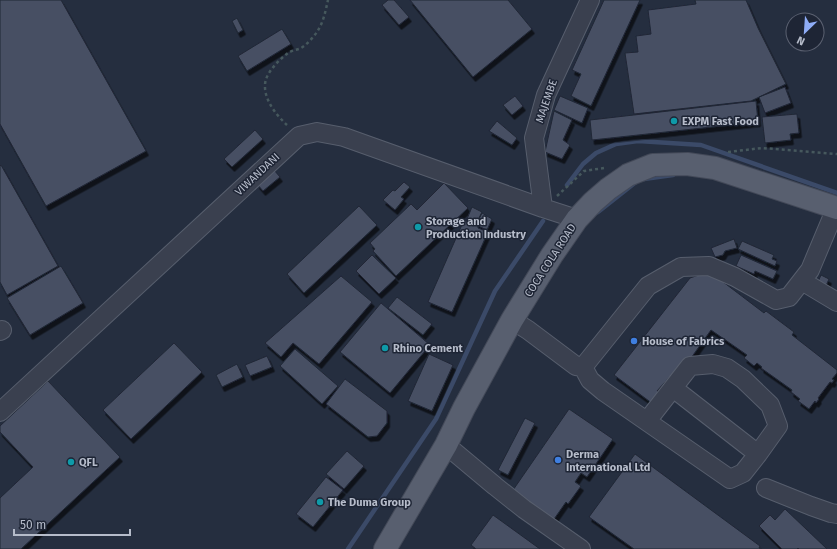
<svg xmlns="http://www.w3.org/2000/svg" width="837" height="549" viewBox="0 0 837 549" font-family="'Fira Sans',sans-serif">
  <style>
    .lines { fill: none; stroke-linecap: round; stroke-linejoin: round }
    .stream { stroke: #3b4a68; stroke-width: 4.5 }
    .building { fill: #474f63; stroke: #202736; filter: url(#shadow) }
    .minor-casing { stroke: #575e6d; stroke-width: 20 }
    .major-casing { stroke: #434958; stroke-width: 24 }
    .path { stroke: #46585d; stroke-width: 2.5; stroke-dasharray: 3 3; stroke-linecap: butt }
    .minor { stroke: #3a404f; stroke-width: 18 }
    .major { stroke: #585f6f; stroke-width: 22 }
    .culture-dot { fill: #0f9aa8; stroke: #1e2535; stroke-width: 1.5 }
    .shop-dot { fill: #3f7fe0; stroke: #1e2535; stroke-width: 1.5 }
    .labels { text-anchor: middle; stroke-width: 3; stroke-linejoin: round; paint-order: stroke }
    .street-label { font-size: 11px; fill: #b6bcca; stroke: #1e2535 }
    .poi-label { font-size: 11px; font-weight: bold; fill: #b6bcca; stroke: #1e2535; text-anchor: start }
  </style>
  <defs>
    <filter id="shadow"><feDropShadow dx="2.5" dy="4.5" stdDeviation="0" flood-color="#0009"/></filter>
  </defs>
  <rect width="100%" height="100%" fill="#252e3f"/>
  <g class="lines">
    <path class="stream" d="M644 179 673 175
      M567 185 583 164 596 153 616 144 638 141 701 145 837 193
      M598 212 636 182
      M348 549 436 419 495 291 543 221"/>
  </g>
  <path class="building" d="M0 0H61L146 151 46 206 0 124Z
    M388 0H394L409 17 399 25 382 5Z
    M410 0H508L532 29 473 77Z
    M604 0H640L591 106 571 96 581 74 572 70Z
    M695 0H746L758 28 786 84 751 101 634 114 625 53 638 52 636 36 651 34 648 10 696 4Z
    M237 18 243 30 238 33 232 21Z
    M282 29 291 44 247 71 238 56Z
    M785 87 791 103 765 113 759 97Z
    M515 96 523 106 512 115 503 105Z
    M560 96 588 108 582 123 554 110Z
    M756 101 758 122 592 140 590 120Z
    M554 111 572 120 563 140 570 145 562 159 545 152Z
    M797 114 799 133 790 134 791 140 765 143 762 117Z
    M497 121 517 138 512 145 489 131Z
    M255 130 263 139 232 167 224 159Z
    M1 165 58 266 7 295 0 282V166Z
    M274 170 280 177 263 191 257 184Z
    M404 182 410 187 401 197 404 199 395 210 383 200 393 190 395 191Z
    M444 183 468 208 396 276 373 251 375 249 370 243 411 204 417 210Z
    M359 206 377 225 304 293 287 274Z
    M472 207 482 212 476 224 467 219Z
    M482 213 492 219 487 230 476 225Z
    M464 220 478 226V228L488 232 452 312 428 302Z
    M734 239 737 248 725 251 723 255 715 257 711 248Z
    M742 241 774 255 772 259 777 261 775 266 738 249Z
    M372 255 396 278 379 294 356 271Z
    M741 255 777 271 773 279 755 271 754 274 736 266Z
    M61 266 83 303 30 335 7 298Z
    M699 275H714L764 313 766 311 794 332 792 335 837 370V373L832 379 834 380 832 383 830 382 818 398 819 399 816 403 815 401 809 409 798 401 800 399 791 392 792 390 761 368 762 367 757 363 754 366 744 358 747 355 711 330 686 365 674 372 657 391 661 394 653 404 614 375 690 278Z
    M821 275 829 279 825 288 817 284Z
    M341 276 372 302 319 364 293 343 281 357 265 343Z
    M397 297 432 324 423 335 388 308Z
    M381 303 430 345 390 393 340 352Z
    M174 343 202 372 131 439 103 410Z
    M295 349 338 386 322 404 280 366Z
    M429 354 453 365 432 411 408 401Z
    M267 356 272 367 250 376 245 365Z
    M237 364 243 377 222 387 216 375Z
    M345 379 387 411V423L377 436 368 437 326 404Z
    M48 381 120 457 21 549H0V498L33 467 0 432V426Z
    M569 409 613 439 587 477 581 473 575 482 581 486 568 504 566 502 552 522 511 493Z
    M525 418 535 423 508 475 498 470Z
    M347 451 364 466 344 489 326 474Z
    M635 454 760 546 759 548 761 549H634L589 517Z
    M326 477 343 490 313 527 296 514Z
    M785 509 827 549H799L798 548 797 549H782L759 526 770 515 775 520Z
    M493 515 540 549H476L471 545Z"/>
  <g class="lines">
    <g class="minor-casing">
      <path id="minor" d="M543 208 534 138 546 95 590 0
        M802 281 837 302
        M512 320 528 330 576 366 583 367 648 286 681 267 709 266 735 277 776 300 789 297 810 270 836 208
        M0 331 2 330
        M583 367 590 380 603 391 730 479 743 473 758 454 778 426 770 405 743 379 727 368 713 364 690 366 647 421
        M673 388 758 454
        M0 412 299 136 317 132 344 137 543 208 577 219
        M446 445 495 486 524 509 581 549
        M766 488 811 506 831 513 837 514"/>
    </g>
    <g class="major-casing">
      <path id="major" d="M385 549 446 445 464 408 512 320 552 255 577 219 593 202 608 189 628 175 653 165 687 164 715 168 837 208"/>
    </g>
    <path class="path" d="M287 125C275 114 261 96 266 79 270 69 279 60 288 53 291 51 295 50 299 49 304 47 310 41 313 37 323 26 325 13 328 0
      M728 152 762 148 837 154
      M557 196 584 171 604 168"/>
    <use href="#minor" class="minor"/>
    <use href="#major" class="major"/>
  </g>
  <g class="culture-dot">
    <circle cx="674" cy="121" r="4"/>
    <circle cx="418" cy="227" r="4"/>
    <circle cx="385" cy="348" r="4"/>
    <circle cx="71" cy="462" r="4"/>
    <circle cx="320" cy="502" r="4"/>
  </g>
  <g class="shop-dot">
    <circle cx="634" cy="341" r="4"/>
    <circle cx="558" cy="460" r="4"/>
  </g>
  <g class="labels">
    <g class="street-label">
      <text transform="translate(546 101) rotate(-71)" y="4">MAJEMBE</text>
      <text transform="translate(257 174) rotate(-43)" y="4">VIWANDANI</text>
      <text transform="translate(550 260) rotate(-57)" y="4">COCA COLA ROAD</text>
    </g>
    <g class="poi-label">
      <text x="682" y="125">EXPM Fast Food</text>
      <text x="426" y="225">Storage and<tspan x="426" dy="13">Production Industry</tspan></text>
      <text x="642" y="345">House of Fabrics</text>
      <text x="393" y="352">Rhino Cement</text>
      <text x="566" y="458">Derma<tspan x="566" dy="13">International Ltd</tspan></text>
      <text x="79" y="466">QFL</text>
      <text x="328" y="506">The Duma Group</text>
    </g>
  </g>
  <g transform="translate(805 32) rotate(205)"><circle r="19" fill="#1e2535" stroke="#5b6171"/>
  <path d="M0-3L7 15L0 10L-7 15Z" fill="#8eacf6"/>
  <text y="-6" font-size="11" font-weight="bold" text-anchor="middle" fill="#b6bcca">N</text>
  </g>
  <path d="M14 529v6h116v-6" fill="none" stroke="#b6bcca" stroke-width="2"/>
  <text x="20" y="529" font-size="12" fill="#b6bcca" stroke="#1e2535" stroke-width="3" paint-order="stroke">50 m</text>
</svg>
